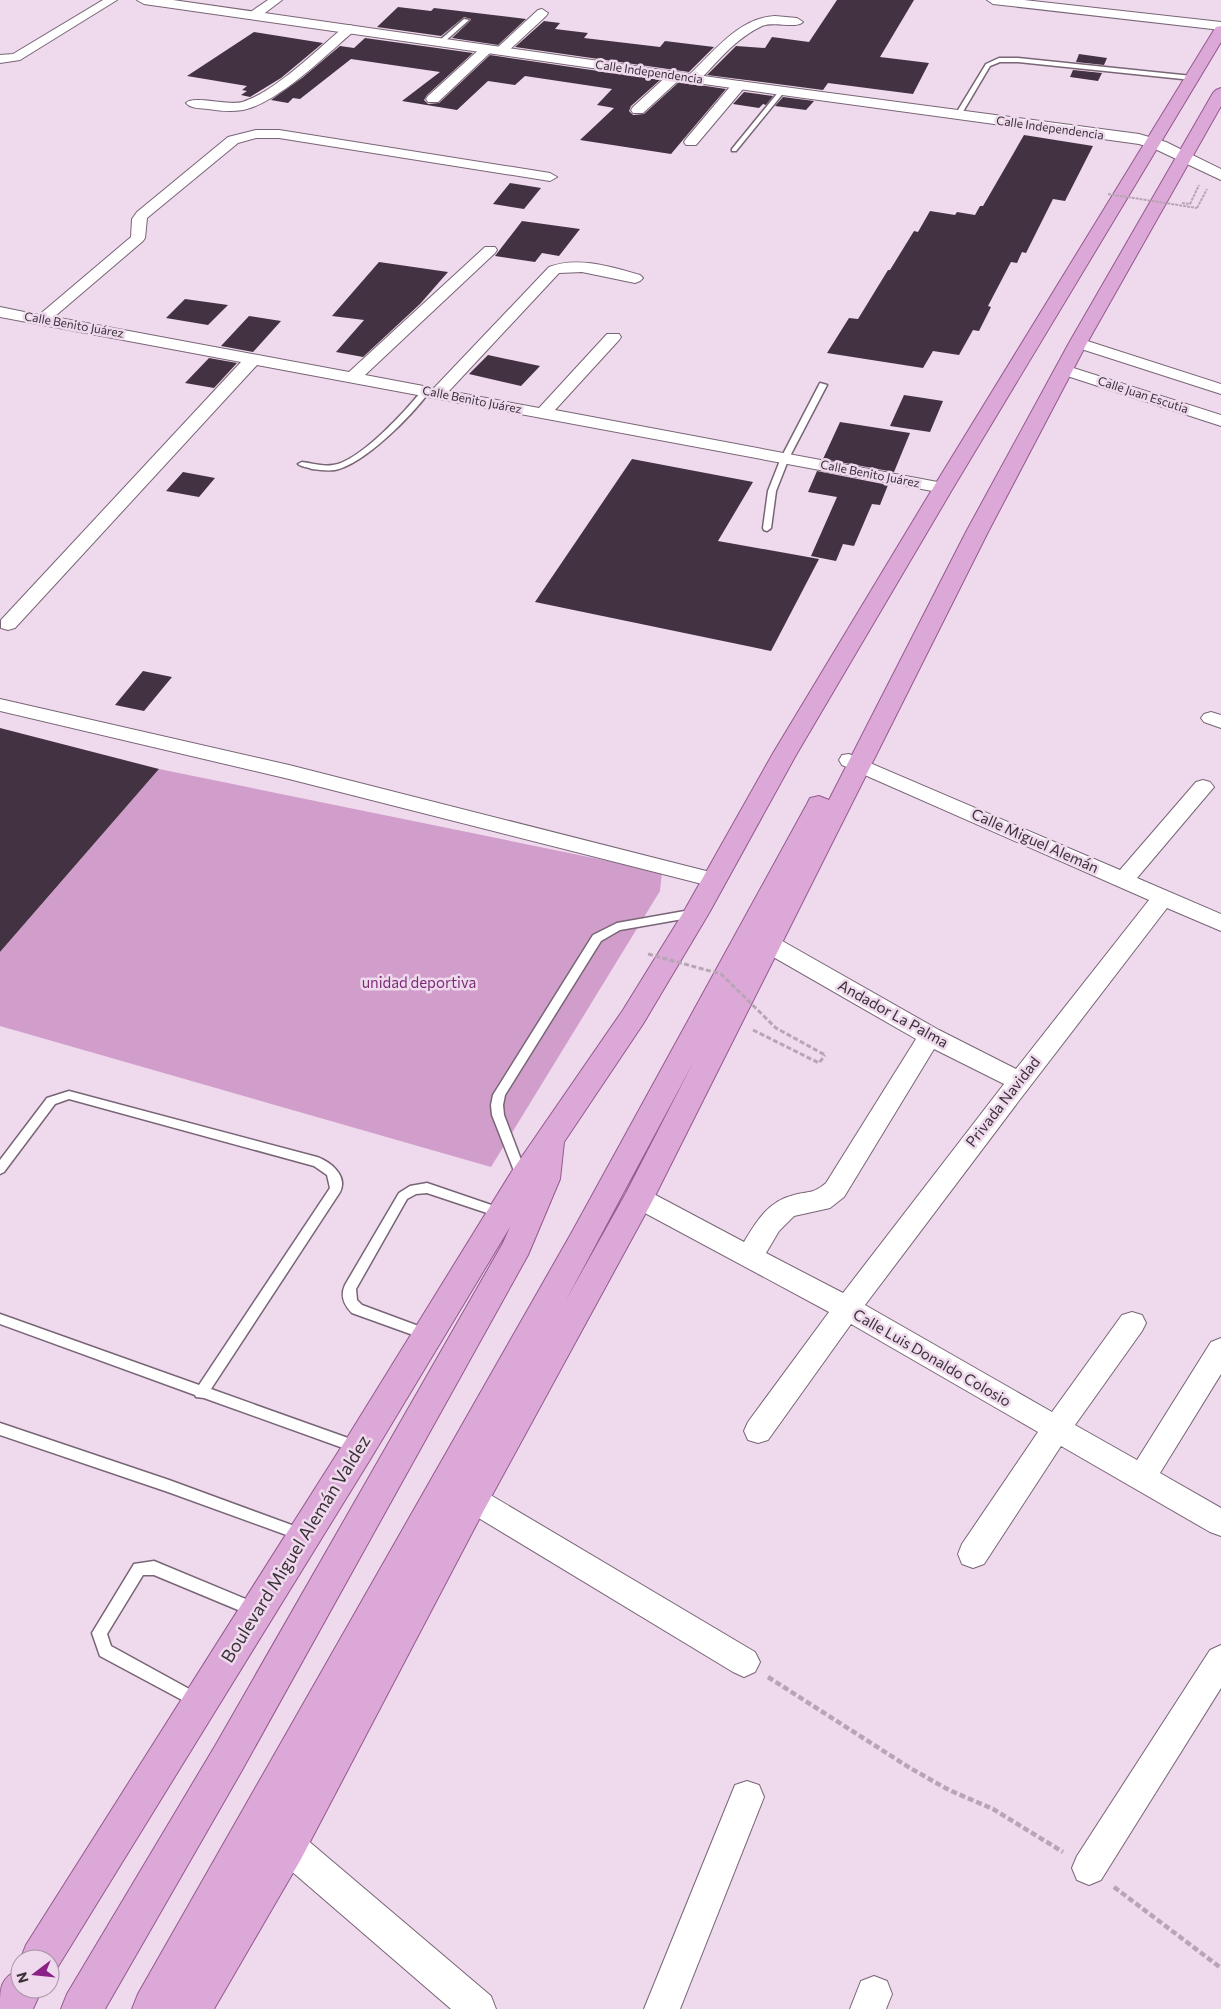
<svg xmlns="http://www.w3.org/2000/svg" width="1221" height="2009" viewBox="0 0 1221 2009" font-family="Commissioner,sans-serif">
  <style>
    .green { fill: #d19ecb }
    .building { fill: #433241 }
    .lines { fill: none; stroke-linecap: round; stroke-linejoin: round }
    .lane-casing { stroke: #786576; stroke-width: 3 }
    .street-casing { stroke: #786576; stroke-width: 2 }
    .secondary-casing { stroke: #786576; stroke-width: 2 }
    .primary-casing { stroke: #94598f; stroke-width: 2 }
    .path-far2 { stroke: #b7a5b5; stroke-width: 2; stroke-dasharray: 3 1; stroke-linecap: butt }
    .path-far1 { stroke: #b7a5b5; stroke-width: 3; stroke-dasharray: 5 2.5; stroke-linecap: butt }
    .path { stroke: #b7a5b5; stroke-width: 4.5; stroke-dasharray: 6 3; stroke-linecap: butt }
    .lane { fill: #fff; fill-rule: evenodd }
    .street { fill: #fff; fill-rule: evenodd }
    .secondary { fill: #fff; fill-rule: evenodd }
    .primary { fill: #dca8d7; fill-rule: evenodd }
    .path-bridge-far1 { stroke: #b7a5b5; stroke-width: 2; stroke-dasharray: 3 1; stroke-linecap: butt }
    .path-bridge { stroke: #b7a5b5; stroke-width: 3; stroke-dasharray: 5 2.5; stroke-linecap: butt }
    .labels { text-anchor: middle; stroke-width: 5; stroke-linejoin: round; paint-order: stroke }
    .far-street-label { font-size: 12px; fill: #3a3139; stroke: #efd9ec }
    .street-label { font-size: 15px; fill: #3a3139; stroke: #efd9ec }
    .park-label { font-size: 15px; fill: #7b2b76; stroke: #efd9ec }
    .near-street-label { font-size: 18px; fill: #3a3139; stroke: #efd9ec }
  </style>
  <rect width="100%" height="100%" fill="#efd9ec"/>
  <path class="green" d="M159 769 662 872 660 891 491 1167 0 1026V952Z"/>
  <path class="building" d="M837 0H914L880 57 929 63 913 94 828 83 823 90 707 75 736 46 765 48 772 37 809 42Z
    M398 7 431 11 434 8 526 19 498 45 452 38 470 21 471 19 464 17 441 36 377 27Z
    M544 21 560 23 555 29 588 33 584 38 660 47 665 41 714 47 689 72 515 47Z
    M254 32 323 43 281 78 250 97 241 95 247 91 242 90 247 86 187 76Z
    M365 38 473 53 427 95 424 100 428 104 439 103 490 55 660 80 631 106 629 111 633 115 644 114 679 82 726 89 671 154 580 140 614 108 597 105 612 89 525 76 515 85 488 81 457 110 402 101 440 72 351 59 300 99 293 98 288 103 271 100 302 78 340 46 354 48Z
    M1079 54 1107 58 1104 65 1076 62Z
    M1073 70 1102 73 1098 81 1070 77Z
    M744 92 773 96 766 105 763 104 759 108 733 104Z
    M783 97 814 101 806 110 775 106Z
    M1024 135 1093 146 1065 201 1053 199 1026 253 1022 252 1017 263 1011 262 988 306 991 307 979 331 973 330 959 355 933 351 923 368 827 353 849 318 858 319 888 270H890L914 231 918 232 930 211 955 215 957 212 975 215 980 206H983Z
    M510 183 541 188 524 209 493 204Z
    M522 221 580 229 559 256 542 253 535 262 495 256Z
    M379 262 448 272 420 304 363 357 336 352 364 320 332 316Z
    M185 299 228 305 208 325 166 318Z
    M249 316 281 321 253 352 221 346Z
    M488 355 540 366 521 386 469 374Z
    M209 358 237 363 214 388 185 383Z
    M904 395 943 401 930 432 890 426Z
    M840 422 910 433 894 472 823 459Z
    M632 459 753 482 718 541 819 559 771 651 535 602Z
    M817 471 888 485 880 505 872 504 854 546 843 544 836 561 811 556 837 497 808 492Z
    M183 472 215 478 199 497 166 491Z
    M143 671 172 677 144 711 115 705Z
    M0 728 159 769 0 952Z"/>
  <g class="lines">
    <g class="lane-casing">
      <path id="lane" d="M464 19 469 20 443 43H439V41Z
        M999 58H1018L1192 76 1195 78 1192 80 1018 62H1000L990 66 961 115 956 116 955 115 986 64Z
        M780 90 785 91 736 151H732V149Z
        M820 383 827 385 789 458 776 491 771 528 767 531 764 530 763 528 768 491 781 458Z
        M423 389 430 391C412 415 365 464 335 470 328 471 320 470 312 469 307 467 302 467 298 464L302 462C312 463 322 467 333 465 359 462 407 410 423 389Z
        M696 909 701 913 700 916 620 930 601 941 505 1095 503 1105 504 1115 528 1178 526 1181H518L492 1115 491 1105 493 1095 593 935 617 923Z
        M69 1091 317 1157C331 1162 348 1176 340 1192L211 1389 362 1443 364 1447 362 1451 357 1453 204 1398 196 1397 195 1395 0 1324V1314L199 1385 330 1188 327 1175 314 1166 69 1099 55 1104 4 1172 0 1174V1160L47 1098Z
        M427 1183 506 1210 508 1213 506 1216 502 1218 427 1193 416 1194 407 1199 356 1289 357 1300 362 1305 432 1331 434 1335 432 1339 427 1340 352 1313C344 1305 340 1296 345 1285L399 1193 410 1186Z
        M0 1423 169 1480 308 1531 310 1535 308 1539 303 1541 168 1492 0 1435Z
        M154 1561 260 1605 262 1610 260 1615 255 1617 154 1575H143L107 1634 111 1646 202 1696 205 1701 202 1706 197 1708 100 1656 92 1633 134 1564Z"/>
    </g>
    <g class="street-casing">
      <path id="street" d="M103 0H117L20 60 0 63V55L13 54Z
        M268 0H282L257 19H249L247 16 249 13Z
        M987 0H1024L1221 22V30L993 4Z
        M542 9 548 13 546 16 505 54H497L495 51 497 48 538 10Z
        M775 16 797 18 803 22C796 29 774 21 762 26 736 38 717 62 698 82H688L687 79 688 76C713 53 738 18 775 16Z
        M349 25 353 26 355 29 353 32C326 55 278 103 243 110 231 112 220 111 208 109 201 108 191 109 186 103 193 95 229 106 242 102 275 92 318 49 345 26Z
        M487 45 493 49 491 52 438 102H428L426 99 428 96 483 46Z
        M675 72 680 73 681 76 680 79 643 113H633L631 110 633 107 670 73Z
        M739 81 744 82 745 85 744 88 696 145H686L684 142 686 139 734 82Z
        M256 130H279L550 173 557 177 550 181 279 138H256L238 143 147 218 145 238 143 241 54 317 349 372 485 247H495L497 250 495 253 365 375 434 388 549 267C578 256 611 267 640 275L643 278 640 281 635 283 582 272 559 273 449 391 539 408 607 334H619L621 337 619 340 555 410 943 483 949 484 952 488 949 492 943 493 257 365 15 628 8 630 1 628V620L241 362 0 317V307L39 315 131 237 132 219 137 212 228 137Z
        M1078 338 1221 384V394L1072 346 1070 343 1072 340Z
        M1064 365 1221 415V426L1058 373 1056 370 1058 367Z
        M0 699 289 765 714 873 722 875 725 880 722 885 714 887 289 779 0 711Z
        M1211 712 1221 715V728L1204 722 1201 718 1204 714Z
        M849 754 1120 870 1196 782 1203 780 1210 782 1214 787 1137 878 1221 914V931L1167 908 1018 1102 865 1305 1052 1412 1122 1315 1132 1312 1142 1315 1146 1323 1142 1331 1075 1425 1137 1460 1211 1342 1221 1338V1374L1160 1473 1221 1508V1536L1210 1532 1061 1446 984 1564 973 1568 962 1564 958 1554 962 1544 1038 1432 851 1324 768 1440 758 1443 748 1440 744 1431 748 1422 829 1312 630 1205 626 1198 630 1191 639 1188 648 1191 744 1242C757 1220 769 1201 794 1195 809 1191 813 1194 826 1183L916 1039 761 950 757 944 761 938 769 936 777 938 939 1030 1016 1069 1149 900 842 765 839 760 842 755ZM934 1049 1004 1084 843 1293 766 1253 779 1231 794 1216 830 1208 844 1197Z
        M472 1486 482 1490 755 1652 760 1662 755 1672 744 1677 733 1672 462 1508 457 1499 462 1490Z
        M1221 1645V1688L1101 1880 1089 1885 1077 1880 1072 1868 1077 1856 1210 1650Z
        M747 1781 759 1785 764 1797 680 2009H644L735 1785Z
        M287 1828 299 1833 491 1996 496 2009H451L275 1857 270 1845 275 1833Z
        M874 1976 887 1981 892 1994 886 2009H850L861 1981Z"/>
    </g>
    <g class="secondary-casing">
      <path id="secondary" d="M137 0H173L739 81 1139 134 1166 142 1221 169V180L1155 149 1139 144 739 89 144 4Z"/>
    </g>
    <g class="primary-casing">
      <path id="primary" d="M1221 26V42L953 488 796 755 709 913 643 1024 564 1142 560 1179 528 1255 241 1772 105 2009H61L67 1994 215 1746 503 1243 510 1227 371 1458 54 1973 50 1975V1959L20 1960 26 1945 347 1438 512 1171 623 1010 683 913 772 755 933 488 1214 30 1216 27Z
        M1221 88V106L1087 343 988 532 654 1198 484 1510 301 1859 214 2009H132L138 1994 572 1232 807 804 810 798 819 796 829 800 966 532 1069 343 1213 93 1216 90ZM694 1061 626 1193 565 1302Z
        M20 1969V1989H42L33 2009H0C0 1987 0 1978 20 1969Z"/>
    </g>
    <path class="path-far2" d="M1182 203 1190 204 1199 185
      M1197 208 1207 189"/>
    <path class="path-far1" d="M753 1030 819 1063 825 1055"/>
    <path class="path" d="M768 1677 910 1768 949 1790 993 1809 1063 1852
      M1114 1887 1221 1968"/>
    <use href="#lane" class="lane"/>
    <use href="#street" class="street"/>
    <use href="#secondary" class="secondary"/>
    <use href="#primary" class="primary"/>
    <path class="path-bridge-far1" d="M1108 194 1197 208"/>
    <path class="path-bridge" d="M648 954 721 974 776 1028 825 1055"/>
  </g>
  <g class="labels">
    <g class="far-street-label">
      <text transform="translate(649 72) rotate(8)" y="4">Calle Independencia</text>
      <text transform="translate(1050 128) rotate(8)" y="4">Calle Independencia</text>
      <text transform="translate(74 325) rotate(10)" y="4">Calle Benito Juárez</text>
      <text transform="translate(1143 395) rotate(18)" y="4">Calle Juan Escutia</text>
      <text transform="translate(472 400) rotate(11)" y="4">Calle Benito Juárez</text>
      <text transform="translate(870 474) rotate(11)" y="4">Calle Benito Juárez</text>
    </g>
    <g class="street-label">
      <text transform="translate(1035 841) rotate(24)" y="5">Calle Miguel Alemán</text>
      <text transform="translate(893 1014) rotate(29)" y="5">Andador La Palma</text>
      <text transform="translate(1003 1102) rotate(-52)" y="5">Privada Navidad</text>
      <text transform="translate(932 1358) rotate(30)" y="5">Calle Luis Donaldo Colosio</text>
    </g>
    <g class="park-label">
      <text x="419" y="988">unidad deportiva</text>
    </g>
    <g class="near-street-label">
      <text transform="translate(296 1549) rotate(-58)" y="6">Boulevard Miguel Alemán Valdez</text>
    </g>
  </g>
  <g transform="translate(35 1974) rotate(254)"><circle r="24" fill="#efd9ec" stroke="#a796a4"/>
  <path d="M0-4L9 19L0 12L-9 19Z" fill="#8b2186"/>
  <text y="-8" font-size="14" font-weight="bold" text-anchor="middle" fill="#3a3139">N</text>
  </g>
</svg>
